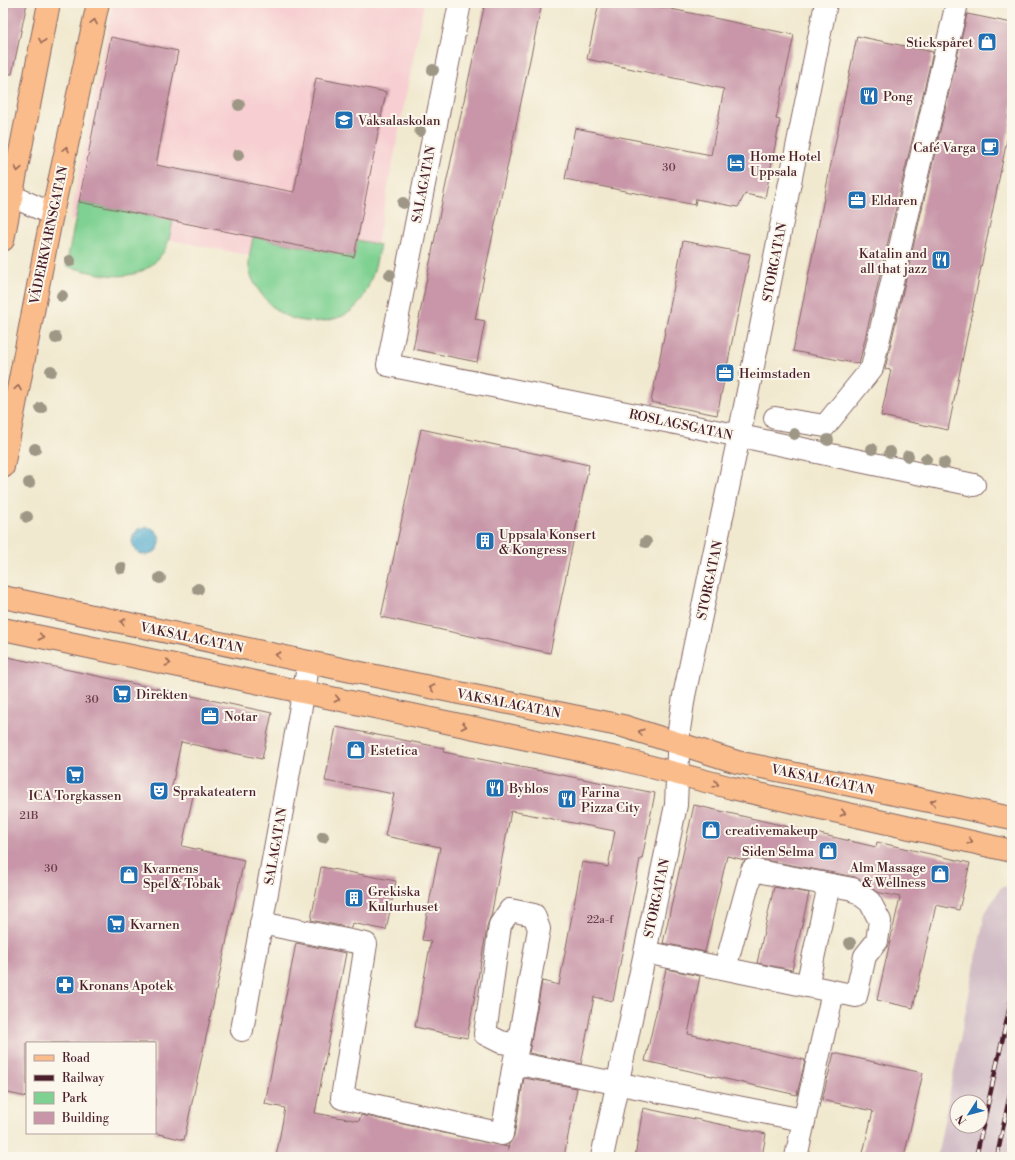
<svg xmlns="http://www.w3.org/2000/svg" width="1015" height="1160" viewBox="0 0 1015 1160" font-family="'Libre Bodoni',serif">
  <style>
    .built { fill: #f7cfd2 }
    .industrial { fill: #d2bdc6; fill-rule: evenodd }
    .green { fill: #7fd192; stroke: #64785e }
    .water { fill: #4da9cb; stroke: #4c647b }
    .building { fill: #c896a8 }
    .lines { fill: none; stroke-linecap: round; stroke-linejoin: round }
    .minor-casing { stroke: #846664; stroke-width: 24 }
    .major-casing { stroke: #846664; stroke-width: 24 }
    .minor { stroke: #fff; stroke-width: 22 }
    .major { stroke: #f9bc8a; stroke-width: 22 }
    .rail-casing { stroke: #4a1f2b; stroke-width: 4.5 }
    .rail { stroke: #fbf7ec; stroke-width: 3; stroke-dasharray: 9; stroke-linecap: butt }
    .tree { fill: #9e9786 }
    .oneway { stroke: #996656 }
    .labels { text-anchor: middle; stroke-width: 4; stroke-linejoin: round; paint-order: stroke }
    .number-label { font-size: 11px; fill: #6a3d4a }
    .poi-label { font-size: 13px; fill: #4a1f2b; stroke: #fbf7ec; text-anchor: start }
    .street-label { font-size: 13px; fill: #4a1f2b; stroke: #fbf7ec }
  </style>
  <rect width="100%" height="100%" fill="#fbf7ec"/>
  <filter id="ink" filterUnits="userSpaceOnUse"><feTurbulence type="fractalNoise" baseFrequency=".025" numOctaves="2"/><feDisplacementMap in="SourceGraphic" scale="8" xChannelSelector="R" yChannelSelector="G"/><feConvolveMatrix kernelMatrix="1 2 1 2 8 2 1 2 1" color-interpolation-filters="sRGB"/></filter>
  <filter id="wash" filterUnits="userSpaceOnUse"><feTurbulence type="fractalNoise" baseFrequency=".012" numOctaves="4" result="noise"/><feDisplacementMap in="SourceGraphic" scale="16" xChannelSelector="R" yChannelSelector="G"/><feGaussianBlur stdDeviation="0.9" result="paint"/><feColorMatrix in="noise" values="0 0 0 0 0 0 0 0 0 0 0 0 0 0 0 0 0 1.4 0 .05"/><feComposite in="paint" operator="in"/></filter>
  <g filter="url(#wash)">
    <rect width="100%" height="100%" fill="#f1e9cf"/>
    <path class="built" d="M113 3H424L370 279 70 220Z"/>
    <path class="industrial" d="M1002 886 1012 888V1157H937L985 913ZM957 1102H981V1126H957Z"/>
    <path class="green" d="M79 202 173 221C171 230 169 243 164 251 139 288 102 275 66 266Z
      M253 237 354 257 357 240 380 245C376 265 368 299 351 311 333 324 303 325 284 315 271 309 256 289 251 276 246 263 251 250 253 237Z"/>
    <path class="water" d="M132 541a14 14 0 1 1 28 0a14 14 0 1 1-28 0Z"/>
    <g id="blocks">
      <path class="building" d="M3 3H27L12 74 3 73Z
        M485 3H542L475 319 485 321 477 362 413 349 440 212Z
        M599 3H643L794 35 776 119 780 120 765 198 745 194 738 207 696 199 695 205 565 179 575 128 711 155 724 89 587 59Z
        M967 14 1012 23V115L948 430 881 416 891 370 885 369Z
        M857 36 933 52 859 364 793 351Z
        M111 37 178 51 156 165 294 192 316 78 386 92 354 257 79 202Z
        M683 241 750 254 717 415 651 402Z
        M421 429 589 465 550 653 381 617Z
        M3 656 272 713 262 759 181 742 171 791 193 796 182 846 244 860 184 1140 155 1133V1043H27V1097L3 1092Z
        M336 727 444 748 443 752 655 793 642 859H640L613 1001 594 997 581 1064 529 1053 542 981 559 985 582 862 608 867 615 831 511 811 491 916 488 923 467 1038 415 1027 431 941 422 940 440 847 385 836 394 794 325 781Z
        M694 805 876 847 877 842 970 863 959 910 936 905 913 1008 877 1000 900 897 877 892 855 877 754 858 745 860 727 856 705 952 663 943Z
        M321 867 396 881 386 930 352 923 351 928 311 920Z
        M774 887 809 893 792 970 757 963Z
        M296 943 346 953 315 1113 359 1121 361 1115 508 1147V1150L509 1144 514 1136 524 1078 577 1088 564 1157H276L285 1108 265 1104Z
        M666 969 700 976 688 1034 805 1060 797 1095 645 1061Z
        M834 1053 923 1073 904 1157H862L873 1111 822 1100Z
        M643 1108 766 1134 762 1157H635Z"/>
    </g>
  </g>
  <g filter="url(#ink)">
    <use href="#blocks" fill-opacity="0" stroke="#846664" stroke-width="1"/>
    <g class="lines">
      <g class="minor-casing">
        <path id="minor" d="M460 3 388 365 755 439 974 485
          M3 192 52 214
          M775 418 825 426 872 368 957 3
          M261 923 366 944 342 1098 502 1134 514 1063
          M645 952 856 996 865 956 877 941 880 921 870 902 853 889 752 870 725 968
          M807 986 829 885
          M242 1030 309 662
          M518 1045 501 1042 485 1034 500 925 510 910 534 915 539 929 518 1045 514 1063 803 1120
          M602 1157 676 805 679 730 684 696 739 436 826 3
          M796 1157 833 992"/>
      </g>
      <g class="major-casing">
        <path id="major" d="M3 240 49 3
          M3 467 52 214 98 3
          M3 597 351 671 623 726 737 762 1012 818
          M3 629 617 758 732 788 1012 851"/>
      </g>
      <use href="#minor" class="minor"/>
      <use href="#major" class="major"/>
      <g class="rail-casing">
        <path id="rail" d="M976 1157 1012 997
          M997 1157 1012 1084"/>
      </g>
      <use href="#rail" class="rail"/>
    </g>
    <g class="tree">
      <circle cx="433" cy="70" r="6"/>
      <circle cx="239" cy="105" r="6"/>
      <circle cx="420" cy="131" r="6"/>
      <circle cx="238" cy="155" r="6"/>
      <circle cx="403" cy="203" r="6"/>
      <circle cx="70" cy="261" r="6"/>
      <circle cx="390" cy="275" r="6"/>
      <circle cx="62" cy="296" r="6"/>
      <circle cx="56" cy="338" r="6"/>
      <circle cx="51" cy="371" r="6"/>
      <circle cx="41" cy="408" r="6"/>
      <circle cx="794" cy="434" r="6"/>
      <circle cx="828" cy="440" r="6"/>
      <circle cx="35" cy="449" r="6"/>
      <circle cx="872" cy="449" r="6"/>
      <circle cx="890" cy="452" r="6"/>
      <circle cx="908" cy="456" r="6"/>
      <circle cx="926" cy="459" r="6"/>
      <circle cx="944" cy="463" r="6"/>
      <circle cx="29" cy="483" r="6"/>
      <circle cx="27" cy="517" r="6"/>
      <circle cx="646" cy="542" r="6"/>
      <circle cx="121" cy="568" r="6"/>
      <circle cx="160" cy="578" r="6"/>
      <circle cx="198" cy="589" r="6"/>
      <circle cx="323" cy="837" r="6"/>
      <circle cx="850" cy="943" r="6"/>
    </g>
    <defs><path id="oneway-chevron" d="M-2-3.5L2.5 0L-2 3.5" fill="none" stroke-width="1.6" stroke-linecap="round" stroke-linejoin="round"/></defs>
    <g class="oneway">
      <use href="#oneway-chevron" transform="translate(94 22) rotate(-78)"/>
      <use href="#oneway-chevron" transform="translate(42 41) rotate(101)"/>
      <use href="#oneway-chevron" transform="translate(66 149) rotate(-78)"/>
      <use href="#oneway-chevron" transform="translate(18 169) rotate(101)"/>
      <use href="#oneway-chevron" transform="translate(18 388) rotate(-79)"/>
      <use href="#oneway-chevron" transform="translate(123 622) rotate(-168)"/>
      <use href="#oneway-chevron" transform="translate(41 637) rotate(12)"/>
      <use href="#oneway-chevron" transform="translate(278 655) rotate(-168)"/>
      <use href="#oneway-chevron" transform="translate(168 663) rotate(12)"/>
      <use href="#oneway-chevron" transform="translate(432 688) rotate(-169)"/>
      <use href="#oneway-chevron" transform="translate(337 699) rotate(12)"/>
      <use href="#oneway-chevron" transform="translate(464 726) rotate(12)"/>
      <use href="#oneway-chevron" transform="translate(641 732) rotate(-163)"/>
      <use href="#oneway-chevron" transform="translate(716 784) rotate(15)"/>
      <use href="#oneway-chevron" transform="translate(933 802) rotate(-168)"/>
      <use href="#oneway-chevron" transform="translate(843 813) rotate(13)"/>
      <use href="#oneway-chevron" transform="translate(970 841) rotate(13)"/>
    </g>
  </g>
  <defs>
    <g id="shop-square" transform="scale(1)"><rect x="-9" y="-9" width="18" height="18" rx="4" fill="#1f6fb2" stroke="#fbf7ec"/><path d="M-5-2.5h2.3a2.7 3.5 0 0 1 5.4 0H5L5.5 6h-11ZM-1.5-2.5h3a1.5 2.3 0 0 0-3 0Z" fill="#fff"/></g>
    <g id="restaurant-square" transform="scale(1)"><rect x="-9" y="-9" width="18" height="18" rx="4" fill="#1f6fb2" stroke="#fbf7ec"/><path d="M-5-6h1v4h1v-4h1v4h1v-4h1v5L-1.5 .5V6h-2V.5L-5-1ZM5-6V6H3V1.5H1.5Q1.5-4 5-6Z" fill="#fff"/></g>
    <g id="school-square" transform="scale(1)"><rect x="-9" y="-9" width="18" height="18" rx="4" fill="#1f6fb2" stroke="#fbf7ec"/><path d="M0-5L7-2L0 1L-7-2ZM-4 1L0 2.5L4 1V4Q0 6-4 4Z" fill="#fff"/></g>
    <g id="cafe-square" transform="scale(1)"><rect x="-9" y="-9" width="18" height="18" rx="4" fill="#1f6fb2" stroke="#fbf7ec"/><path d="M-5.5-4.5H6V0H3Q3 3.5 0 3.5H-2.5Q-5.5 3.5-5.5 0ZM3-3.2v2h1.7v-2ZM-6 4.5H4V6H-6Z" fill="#fff"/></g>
    <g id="hotel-square" transform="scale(1)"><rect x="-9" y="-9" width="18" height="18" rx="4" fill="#1f6fb2" stroke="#fbf7ec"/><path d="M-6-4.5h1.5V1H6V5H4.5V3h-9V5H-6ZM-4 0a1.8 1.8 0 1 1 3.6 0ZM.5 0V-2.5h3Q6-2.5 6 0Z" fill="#fff"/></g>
    <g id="office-square" transform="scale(1)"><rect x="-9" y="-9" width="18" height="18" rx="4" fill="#1f6fb2" stroke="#fbf7ec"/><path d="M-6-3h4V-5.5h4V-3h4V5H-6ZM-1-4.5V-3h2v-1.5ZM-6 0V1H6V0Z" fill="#fff"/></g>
    <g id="building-square" transform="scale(1)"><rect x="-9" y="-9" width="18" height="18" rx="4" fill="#1f6fb2" stroke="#fbf7ec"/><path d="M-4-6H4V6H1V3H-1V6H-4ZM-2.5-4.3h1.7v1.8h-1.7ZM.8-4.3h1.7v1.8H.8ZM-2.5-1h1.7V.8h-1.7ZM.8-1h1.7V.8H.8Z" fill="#fff"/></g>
    <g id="supermarket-square" transform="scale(1)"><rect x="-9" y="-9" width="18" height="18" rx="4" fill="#1f6fb2" stroke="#fbf7ec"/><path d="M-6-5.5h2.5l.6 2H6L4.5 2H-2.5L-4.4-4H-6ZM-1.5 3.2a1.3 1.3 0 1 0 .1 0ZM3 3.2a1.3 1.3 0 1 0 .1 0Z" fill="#fff"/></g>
    <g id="theatre-square" transform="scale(1)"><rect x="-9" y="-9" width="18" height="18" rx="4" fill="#1f6fb2" stroke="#fbf7ec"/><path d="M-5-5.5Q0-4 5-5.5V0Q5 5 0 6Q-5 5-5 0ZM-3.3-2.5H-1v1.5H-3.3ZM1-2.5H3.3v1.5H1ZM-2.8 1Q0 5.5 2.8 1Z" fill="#fff"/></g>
    <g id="pharmacy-square" transform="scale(1)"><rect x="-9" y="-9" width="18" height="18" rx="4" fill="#1f6fb2" stroke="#fbf7ec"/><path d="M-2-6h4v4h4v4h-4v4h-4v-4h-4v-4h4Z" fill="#fff"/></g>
  </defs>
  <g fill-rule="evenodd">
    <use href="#shop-square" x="987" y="42"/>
    <use href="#restaurant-square" x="869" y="96"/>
    <use href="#school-square" x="344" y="120"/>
    <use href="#cafe-square" x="990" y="147"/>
    <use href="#hotel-square" x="736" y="163"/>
    <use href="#office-square" x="857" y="200"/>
    <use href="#restaurant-square" x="941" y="260"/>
    <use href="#office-square" x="725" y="373"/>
    <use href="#building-square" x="485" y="541"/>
    <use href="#supermarket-square" x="122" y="694"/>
    <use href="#office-square" x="210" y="716"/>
    <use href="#shop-square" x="356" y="750"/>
    <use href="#supermarket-square" x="75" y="775"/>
    <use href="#restaurant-square" x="495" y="788"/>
    <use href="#theatre-square" x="159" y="791"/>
    <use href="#restaurant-square" x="567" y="799"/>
    <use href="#shop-square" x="711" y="830"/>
    <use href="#shop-square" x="828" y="851"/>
    <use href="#shop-square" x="940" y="874"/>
    <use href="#shop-square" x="129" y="875"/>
    <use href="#building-square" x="354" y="898"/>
    <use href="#supermarket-square" x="116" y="924"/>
    <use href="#pharmacy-square" x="65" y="985"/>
  </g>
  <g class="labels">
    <g class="number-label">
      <text x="669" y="171">30</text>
      <text x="92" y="703">30</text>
      <text x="29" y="819">21B</text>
      <text x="51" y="872">30</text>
      <text x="600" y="923">22a-f</text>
    </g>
    <g class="poi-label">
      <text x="973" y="47" text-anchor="end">Stickspåret</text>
      <text x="883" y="101">Pong</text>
      <text x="358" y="125">Vaksalaskolan</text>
      <text x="976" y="152" text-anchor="end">Café Varga</text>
      <text x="750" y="161">Home Hotel<tspan x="750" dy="15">Uppsala</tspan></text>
      <text x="871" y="205">Eldaren</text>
      <text x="927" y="258" text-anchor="end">Katalin and<tspan x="927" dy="15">all that jazz</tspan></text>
      <text x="739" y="378">Heimstaden</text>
      <text x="499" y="539">Uppsala Konsert<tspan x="499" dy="15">&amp; Kongress</tspan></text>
      <text x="136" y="699">Direkten</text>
      <text x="224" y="721">Notar</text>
      <text x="370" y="755">Estetica</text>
      <text x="509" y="793">Byblos</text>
      <text x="173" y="796">Sprakateatern</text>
      <text x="581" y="797">Farina<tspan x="581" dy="15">Pizza City</tspan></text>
      <text x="75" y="800" text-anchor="middle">ICA Torgkassen</text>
      <text x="725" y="835">creativemakeup</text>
      <text x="814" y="856" text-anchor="end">Siden Selma</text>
      <text x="926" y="872" text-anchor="end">Alm Massage<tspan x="926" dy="15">&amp; Wellness</tspan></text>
      <text x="143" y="873">Kvarnens<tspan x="143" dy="15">Spel &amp; Tobak</tspan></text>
      <text x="368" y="896">Grekiska<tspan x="368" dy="15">Kulturhuset</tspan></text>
      <text x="130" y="929">Kvarnen</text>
      <text x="79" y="990">Kronans Apotek</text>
    </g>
    <g class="street-label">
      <text transform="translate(423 184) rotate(-79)" y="5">SALAGATAN</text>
      <text transform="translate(48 235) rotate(-78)" y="5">VÄDERKVARNSGATAN</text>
      <text transform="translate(774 262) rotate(-79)" y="5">STORGATAN</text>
      <text transform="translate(681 424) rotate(12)" y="5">ROSLAGSGATAN</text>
      <text transform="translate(709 580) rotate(-78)" y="5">STORGATAN</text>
      <text transform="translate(192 637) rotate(12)" y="5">VAKSALAGATAN</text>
      <text transform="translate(509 703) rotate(11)" y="5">VAKSALAGATAN</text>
      <text transform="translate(823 779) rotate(12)" y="5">VAKSALAGATAN</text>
      <text transform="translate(275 846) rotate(-80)" y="5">SALAGATAN</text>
      <text transform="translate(656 898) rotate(-78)" y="5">STORGATAN</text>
    </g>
  </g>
  <rect width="1015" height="1160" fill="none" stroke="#fbf7ec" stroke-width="16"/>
  <rect x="26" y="1042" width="130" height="92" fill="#fbf7ec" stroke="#b4a19f"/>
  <rect x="34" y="1055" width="20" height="6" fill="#f9bc8a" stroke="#b4a19f"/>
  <text x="62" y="1062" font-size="12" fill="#4a1f2b">Road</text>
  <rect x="34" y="1075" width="20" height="6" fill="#4a1f2b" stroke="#b4a19f"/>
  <text x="62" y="1082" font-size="12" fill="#4a1f2b">Railway</text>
  <rect x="34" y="1092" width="20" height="12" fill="#7fd192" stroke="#b4a19f"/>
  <text x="62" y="1102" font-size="12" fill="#4a1f2b">Park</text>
  <rect x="34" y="1112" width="20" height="12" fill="#c896a8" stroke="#b4a19f"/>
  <text x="62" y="1122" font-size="12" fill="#4a1f2b">Building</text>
  <g transform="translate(969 1114) rotate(234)"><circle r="19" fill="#fbf7ec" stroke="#b4a19f"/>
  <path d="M0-3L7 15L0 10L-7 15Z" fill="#1f6fb2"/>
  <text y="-6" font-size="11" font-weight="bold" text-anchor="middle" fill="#4a1f2b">N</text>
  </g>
</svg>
